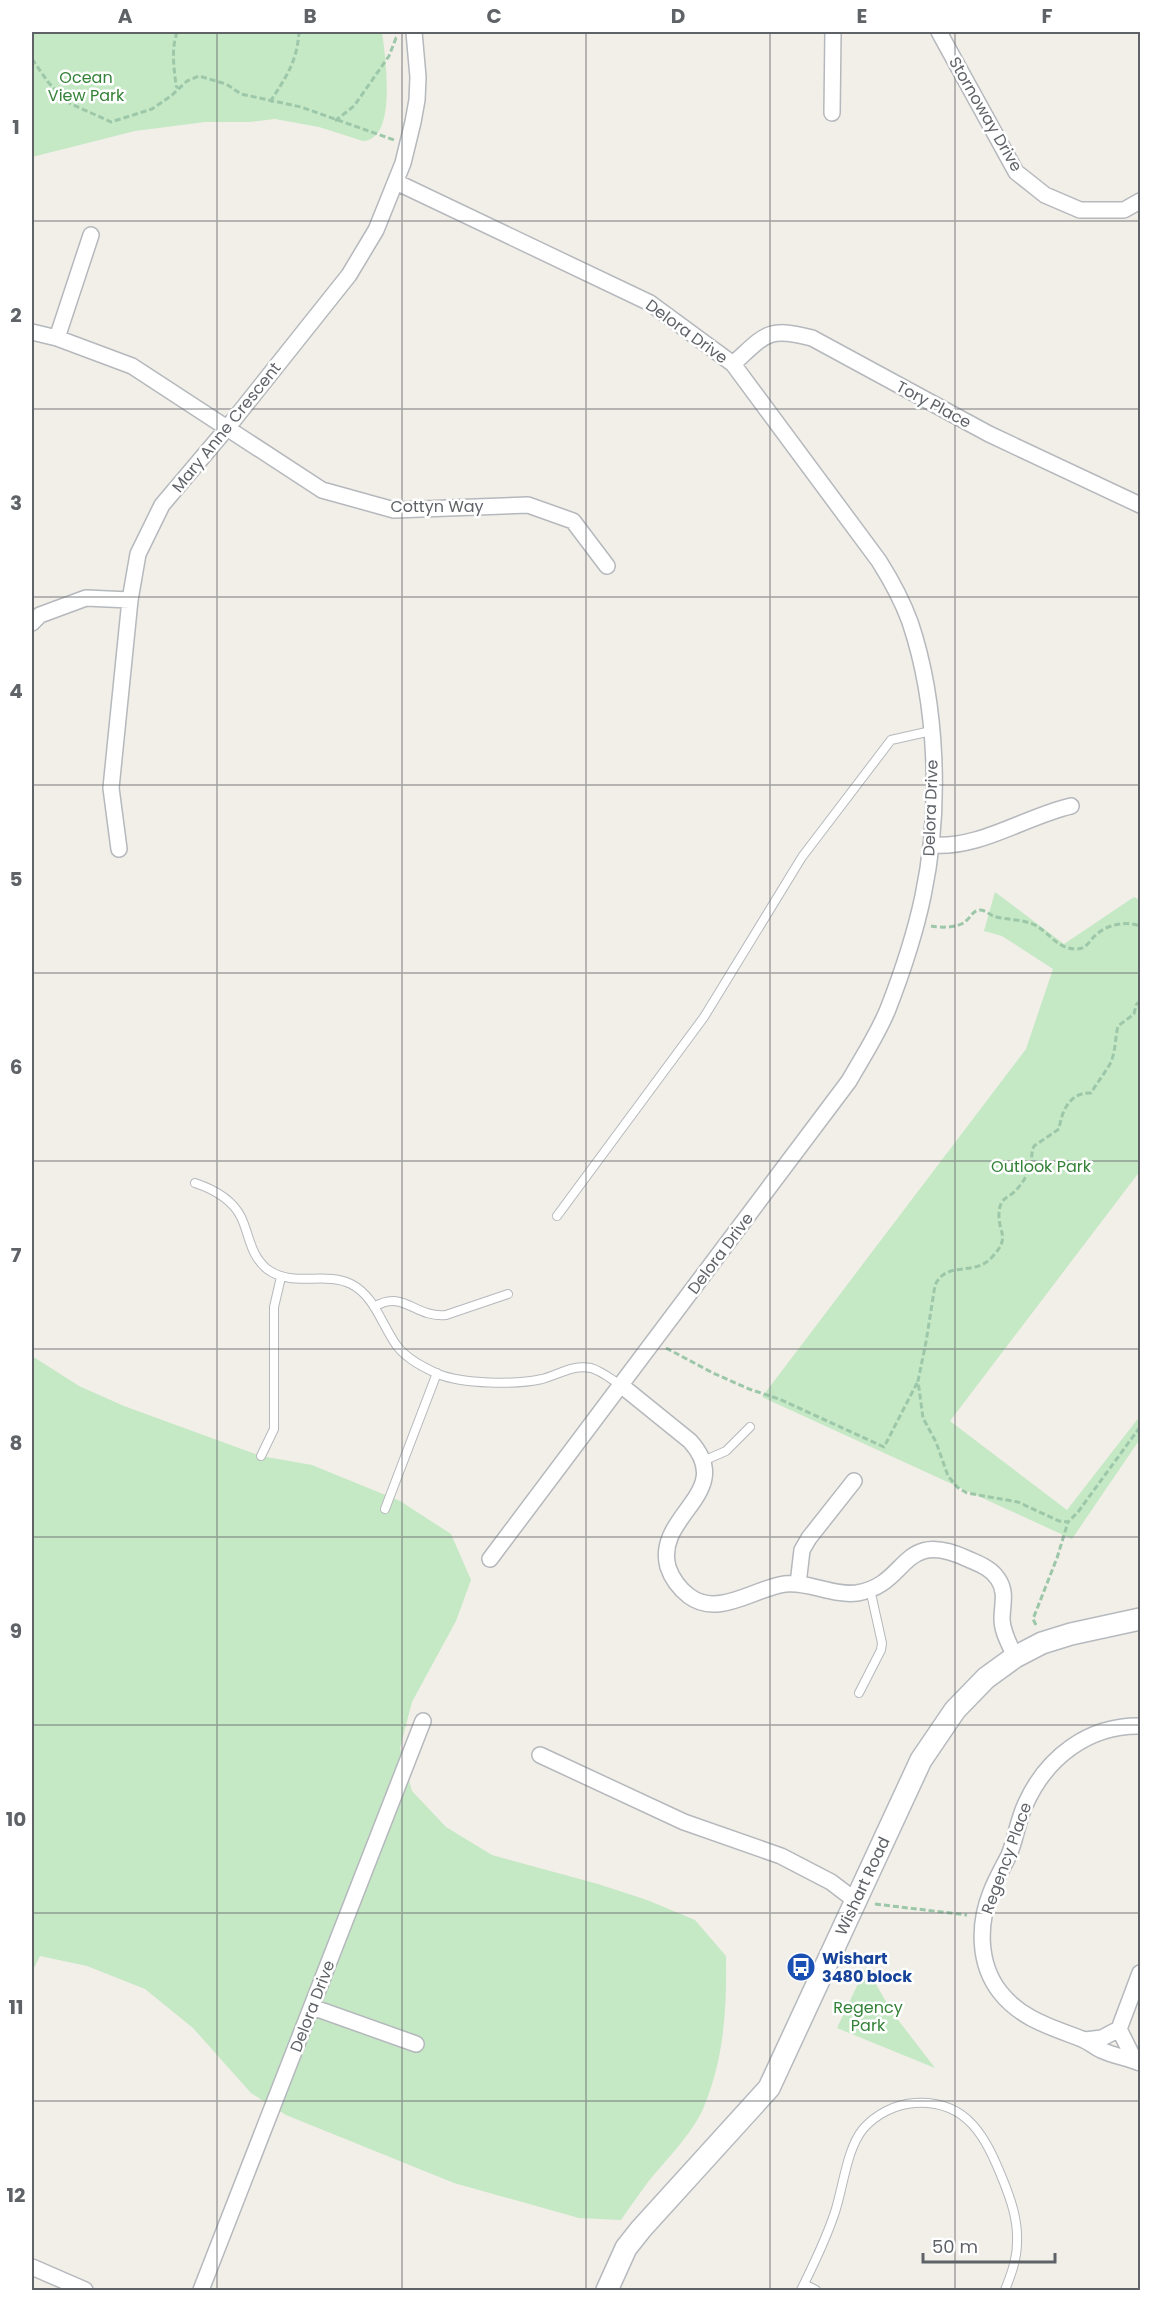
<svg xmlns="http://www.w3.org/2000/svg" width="1172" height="2322" viewBox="0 0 1172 2322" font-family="Poppins,sans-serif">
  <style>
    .green { fill: #c5e8c5 }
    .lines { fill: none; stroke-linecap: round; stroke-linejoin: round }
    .lane-casing { stroke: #b5b8bc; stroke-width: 10 }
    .street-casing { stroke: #b5b8bc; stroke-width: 18 }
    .secondary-casing { stroke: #b6babf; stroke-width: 24 }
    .path { stroke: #9cc7a9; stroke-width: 3; stroke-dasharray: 6 3; stroke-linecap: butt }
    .lane { stroke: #fff; stroke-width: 8 }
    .street { stroke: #fff; stroke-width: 15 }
    .secondary { stroke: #fff; stroke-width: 21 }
    .grid { fill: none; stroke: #5f6368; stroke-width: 1.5; stroke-opacity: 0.55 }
    .labels { text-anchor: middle; stroke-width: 5; stroke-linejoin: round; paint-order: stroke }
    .park-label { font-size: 16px; fill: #348238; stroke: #fff }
    .street-label { font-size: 16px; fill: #5f6368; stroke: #fff }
    .transit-label { font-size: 16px; font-weight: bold; fill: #164399; stroke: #fff; text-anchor: start }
    .neatline { fill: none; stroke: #5f6368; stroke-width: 2 }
    .grid-label { font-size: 20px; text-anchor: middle; font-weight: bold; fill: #5f6368 }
  </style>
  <rect width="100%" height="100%" fill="#f1efe8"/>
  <path class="green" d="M32 32H382C385 54 398 140 363 141L319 127 275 119 249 122H205L135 131 32 157Z
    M995 892 1064 944 1134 897 1140 900V1171L950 1421 1067 1510 1140 1416V1439L1072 1539 762 1397 1026 1049 1053 969 1002 936 984 931Z
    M32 1356 79 1386 124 1406 261 1456 312 1465 400 1501 451 1534 471 1580 456 1621 412 1702 400 1748 412 1791 446 1827 492 1855 598 1884 647 1900 695 1920 726 1956C727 2008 724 2060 703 2109 692 2134 665 2161 648 2182 639 2194 630 2207 621 2220L579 2218 454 2183 286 2115 251 2093 193 2028 145 1989 87 1966 40 1956 32 1972Z
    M866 1967 892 2012 935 2068 837 2028Z"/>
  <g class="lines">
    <g class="lane-casing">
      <path id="lane" d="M195 1183C213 1189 232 1199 241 1217 250 1236 250 1255 267 1269 292 1288 325 1271 351 1284 375 1296 382 1326 397 1346 407 1359 423 1367 438 1374 463 1384 515 1385 542 1379 558 1375 573 1364 591 1368 602 1371 612 1380 622 1386
        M557 1216 704 1017 802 857 891 740 931 731
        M374 1307C404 1289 414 1318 446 1315L508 1294
        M261 1456 274 1429V1307L281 1277
        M703 1461 726 1451 750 1427
        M385 1509 437 1373
        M859 1693 881 1650 882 1643 870 1589
        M804 2284 816 2290
        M801 2290C813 2266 825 2241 834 2215 843 2190 846 2150 863 2129 876 2114 896 2104 915 2103 968 2100 986 2138 1003 2180 1011 2200 1018 2220 1017 2242 1017 2259 1011 2275 1005 2290"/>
    </g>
    <g class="street-casing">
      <path id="street" d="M939 32 1016 172 1045 195 1080 210H1124L1140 201
        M832 113 833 32
        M396 182 650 303 733 364 879 561C891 580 902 600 910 622 938 705 941 811 923 896 915 934 902 973 888 1009 878 1034 862 1058 849 1081L490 1559
        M32 332 57 338 132 366 322 490 394 510 528 505 573 521 607 566
        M57 338 91 235
        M733 364C765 335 767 326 812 338L989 434 1140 505
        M32 623 40 615 86 598 130 600
        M931 845C980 849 1024 817 1071 806
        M119 849 111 788 130 600 138 554 162 505 228 427 349 275 376 230 403 163 413 122 417 100 418 77 414 32
        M622 1386 690 1441C737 1493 654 1515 668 1567 672 1579 680 1589 689 1596 718 1618 755 1588 785 1584 809 1581 832 1596 857 1593 909 1585 900 1527 968 1559 979 1564 991 1568 998 1579 1007 1592 1002 1605 1002 1619 1002 1632 1010 1645 1015 1657
        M798 1584 802 1550 809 1538 854 1481
        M1140 1726C1089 1725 1047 1757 1026 1803 1018 1819 1016 1838 1009 1855 1003 1867 996 1879 991 1892 978 1924 978 1964 1000 1992 1021 2019 1051 2027 1082 2039 1089 2042 1095 2047 1101 2050 1114 2056 1128 2058 1140 2063
        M540 1755 684 1822 781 1856 831 1882 856 1901
        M312 2007 416 2044
        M1085 2040 1102 2038 1119 2029
        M1135 2061 1119 2029 1140 1973
        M32 2267 85 2290
        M201 2290 423 1721"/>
    </g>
    <g class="secondary-casing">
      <path id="secondary" d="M607 2290 626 2248 641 2229 769 2088 921 1760 955 1710 986 1678 1015 1657 1042 1643 1071 1634 1140 1619"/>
    </g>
    <path class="path" d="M177 32C171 51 174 66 176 86L178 88
      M32 59 48 82 67 102 111 122 152 109 171 96 187 81 199 76 226 84 241 94 301 107 394 140
      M270 102C286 77 297 62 299 32
      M335 121 354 106 389 56 396 38H399
      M931 926C941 928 959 928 966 921 971 917 973 910 980 910 985 910 989 914 993 916 1007 921 1028 918 1041 929 1052 937 1060 949 1076 949 1088 949 1089 940 1097 934 1108 924 1127 921 1140 926
      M1140 1001 1136 1005 1134 1014 1118 1026C1115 1037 1116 1052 1110 1064 1104 1074 1097 1083 1091 1093 1070 1092 1062 1110 1059 1129L1034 1146C1031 1153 1032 1158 1031 1164 1029 1172 1023 1183 1017 1189 1009 1199 1000 1196 999 1213 998 1234 1011 1236 993 1256 975 1278 948 1259 935 1285L926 1342 918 1381 923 1418 936 1442 948 1476 957 1487 967 1493 1018 1502 1059 1521 1068 1522 1078 1512 1140 1427
      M666 1348 713 1373 749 1389 779 1399 884 1447 917 1383
      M1036 1625 1033 1619 1057 1558 1068 1522
      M875 1904 967 1915"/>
    <use href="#lane" class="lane"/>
    <use href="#street" class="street"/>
    <use href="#secondary" class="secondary"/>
  </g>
  <path class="grid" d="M217 32V2290M402 32V2290M586 32V2290M770 32V2290M955 32V2290M32 221H1140M32 409H1140M32 597H1140M32 785H1140M32 973H1140M32 1161H1140M32 1349H1140M32 1537H1140M32 1725H1140M32 1913H1140M32 2101H1140"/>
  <defs>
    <g id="bus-disc" transform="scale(1.5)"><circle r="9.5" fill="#1a4fb4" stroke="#fff"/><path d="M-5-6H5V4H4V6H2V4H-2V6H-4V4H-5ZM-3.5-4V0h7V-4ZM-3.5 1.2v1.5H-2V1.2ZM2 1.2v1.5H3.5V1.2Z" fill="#fff"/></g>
  </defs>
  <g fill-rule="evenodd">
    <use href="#bus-disc" x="801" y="1967"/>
  </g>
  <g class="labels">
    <g class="park-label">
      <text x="86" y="83">Ocean<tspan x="86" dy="18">View Park</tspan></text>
      <text x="1041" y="1172">Outlook Park</text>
      <text x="868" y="2013">Regency<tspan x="868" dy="18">Park</tspan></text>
    </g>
    <g class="street-label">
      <text transform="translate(986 114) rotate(60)" y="6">Stornoway Drive</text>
      <text transform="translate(687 331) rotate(36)" y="6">Delora Drive</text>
      <text transform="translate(934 404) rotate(28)" y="6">Tory Place</text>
      <text transform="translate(226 427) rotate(-51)" y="6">Mary Anne Crescent</text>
      <text x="437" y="512">Cottyn Way</text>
      <text transform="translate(930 808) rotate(-88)" y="6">Delora Drive</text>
      <text transform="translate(720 1253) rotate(-53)" y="6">Delora Drive</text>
      <text transform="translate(1006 1858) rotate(-70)" y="6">Regency Place</text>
      <text transform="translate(862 1886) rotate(-65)" y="6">Wishart Road</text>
      <text transform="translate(312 2006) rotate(-69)" y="6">Delora Drive</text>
    </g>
    <g class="transit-label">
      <text x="822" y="1964">Wishart<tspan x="822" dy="18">3480 block</tspan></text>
    </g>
  </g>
  <rect width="1172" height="2322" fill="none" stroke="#ffffff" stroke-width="66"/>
  <path d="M923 2253v9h132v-9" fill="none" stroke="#5f6368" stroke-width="3"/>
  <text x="932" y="2253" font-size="18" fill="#5f6368" stroke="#ffffff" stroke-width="4.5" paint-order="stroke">50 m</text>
  <rect x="33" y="33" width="1106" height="2256" class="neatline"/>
  <g class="grid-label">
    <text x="125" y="23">A</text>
    <text x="310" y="23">B</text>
    <text x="494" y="23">C</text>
    <text x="678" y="23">D</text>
    <text x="862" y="23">E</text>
    <text x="1047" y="23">F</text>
    <text x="16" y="134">1</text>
    <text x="16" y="322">2</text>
    <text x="16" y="510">3</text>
    <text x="16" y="698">4</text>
    <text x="16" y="886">5</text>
    <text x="16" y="1074">6</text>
    <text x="16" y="1262">7</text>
    <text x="16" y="1450">8</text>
    <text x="16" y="1638">9</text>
    <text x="16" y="1826">10</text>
    <text x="16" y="2014">11</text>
    <text x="16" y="2202">12</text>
  </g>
</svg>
